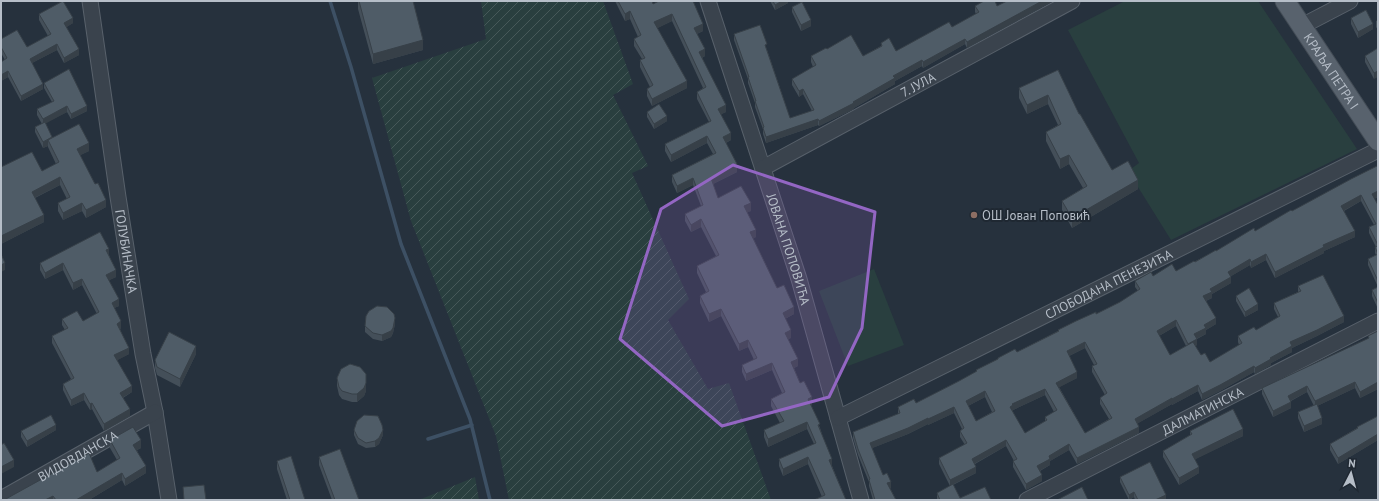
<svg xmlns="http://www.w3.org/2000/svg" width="1379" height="501" viewBox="0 0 1379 501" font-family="'PT Sans',sans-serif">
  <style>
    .park { fill: #293f3f }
    .garden { fill: url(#garden-furrows) }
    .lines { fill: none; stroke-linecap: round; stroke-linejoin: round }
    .stream { stroke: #3d5064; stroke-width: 3.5 }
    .minor-casing { stroke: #58616b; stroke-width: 17 }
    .major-casing { stroke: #434c56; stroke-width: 21 }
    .minor { stroke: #3a434d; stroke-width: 15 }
    .major { stroke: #58626d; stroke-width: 19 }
    .wall { fill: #444f59; fill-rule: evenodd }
    .shaded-wall { fill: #374048 }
    .building { fill: #4f5c67; stroke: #374048; fill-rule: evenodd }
    .marked { fill: #9366c3; fill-opacity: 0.2; stroke: #9366c3; stroke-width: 3; stroke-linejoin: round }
    .education-dot { fill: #8d6e63; stroke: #1f2832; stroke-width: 1.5 }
    .labels { text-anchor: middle; stroke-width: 4; stroke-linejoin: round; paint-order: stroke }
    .street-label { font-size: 13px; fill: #b6bec8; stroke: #1f2832 }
    .poi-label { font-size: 13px; fill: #b6bec8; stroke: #1f2832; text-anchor: start }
  </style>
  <defs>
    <pattern id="garden-furrows" width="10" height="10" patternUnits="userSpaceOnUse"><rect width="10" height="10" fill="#293f3f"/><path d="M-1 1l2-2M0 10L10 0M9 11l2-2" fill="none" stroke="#465959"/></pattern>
  </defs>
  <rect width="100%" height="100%" fill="#26313d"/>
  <path class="park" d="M1125 1H1258L1357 149 1171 240 1128 171 1139 163 1068 30Z
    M874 269 904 345 848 366 819 291Z"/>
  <path class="garden" d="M481 1H603L633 84 613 95 648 166 632 173 689 299 668 320 708 389 729 383 771 500H509L496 436 411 221 372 78 486 39Z
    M475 477 479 500H419Z"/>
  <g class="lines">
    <path class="stream" d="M330 1 351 67 401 244 470 419 490 500
      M428 439 472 425"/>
    <g class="minor-casing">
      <g id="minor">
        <path id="s1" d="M90 1 118 197 143 354 155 412 169 500"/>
        <path id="s2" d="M708 1 799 279 861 500"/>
        <path d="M1302 26 1350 1"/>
        <path id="s3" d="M763 168 1072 1"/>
        <path id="s4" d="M838 418 1378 150"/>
        <path id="s5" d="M1 499 155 412"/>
        <path id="s6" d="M1027 500 1378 321"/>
      </g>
    </g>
    <g class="major-casing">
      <g id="major">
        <path id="s7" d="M1285 1 1378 141"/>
      </g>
    </g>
    <use href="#minor" class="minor"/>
    <use href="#major" class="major"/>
  </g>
  <path class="wall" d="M358 1H413L423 50 373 64 358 9Z
    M615 1H652L653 4 703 31 697 34 705 56 702 58 726 112 721 114 731 140 726 143 737 172 713 184 718 198 751 211 747 212 756 237 753 238 777 288 794 314 785 319 791 338 788 339 798 366 794 368 800 383 812 404 811 405 820 428 832 466 846 500 822 497 808 464 783 476 779 466V459L814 444 807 429 768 447 764 437V430L780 423 771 406V399L782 393 772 370 746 381 742 372V365L754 360 748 347 739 351 721 316 709 322 700 303V296L706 292 697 273V266L716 256 701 227 691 232 685 221V214L701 206 693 185 677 193 672 182V175L713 154 707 143 671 162 665 151V144L709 122 697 99V92L703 88 672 21 657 28 687 88 652 106 647 96V89L650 87 640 67V60L642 59 634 46V39L638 37 630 19 625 21Z
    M770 1H788V3L775 10Z
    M1007 1H1053L967 48 965 44 923 68 922 66 895 81V84L854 108V109L819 126 818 125 766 143 763 134V129L755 107V103L748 83V79L734 40V34L767 50 790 118 812 111 803 94 799 97 792 85V79L813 67 811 62V56L827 49 863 56 881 46V43L896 51 952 27 976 14 975 12V6H997Z
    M792 7 811 26 801 31 792 12Z
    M39 14 73 23 66 27 79 55 64 63 57 50 32 63 43 89 21 101 8 77 1 81V62L5 60 1 53V39L27 47 48 36 39 20Z
    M1351 18 1373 29 1358 38 1351 24Z
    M1378 20V30L1376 27V21Z
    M1378 48 1374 79 1365 62V56Z
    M1058 70 1079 114 1112 170 1138 189 1072 228 1062 210V201L1083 188 1069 164 1060 169 1046 141V132L1058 125 1048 104 1027 114 1019 98V88Z
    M44 83 87 111 71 119 67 112 45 123 52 137 89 151 80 155 106 207 86 218 82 211 63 220 58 211V203L67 199 60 185 35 198 44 222 1 244 42 171 56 164 48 147V146L43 148 35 132V127L42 124 37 115V109L52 102 44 88Z
    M647 112 667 121 654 129 647 117Z
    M1378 169V197L1374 199 1378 205V287L1368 265V259L1376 255 1375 253V247H1376L1369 233V227L1374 225 1361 201 1344 211 1355 237 1324 251V253L1275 278 1266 260 1251 268 1250 265 1231 276V283L1212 294V298L1206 301 1216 324 1206 330V334L1197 339V345L1195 346 1201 355 1210 362 1239 345 1238 342V336L1256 330 1278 317 1274 309V303L1298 292V286L1344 322 1317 336 1292 348V352L1271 363V365L1255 374 1254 372 1220 391 1202 400 1198 391 1172 405V404L1138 423 1139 433 1077 464 1069 450 1050 461V465L1040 471 1042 481 1026 490 1013 467V461H1014L1006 446 975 464 976 473 953 485 960 498 991 500H937V493L950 486 939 464V458L965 445 960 437V431L962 429 954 413 928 425V424L908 434 872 448 883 475 891 488H890L896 500H873L869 486V482L858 455 853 438V432L898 414V407L916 403 959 381 976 372V370L998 360V358L1017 352 1058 331V330L1096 314 1120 302 1138 291 1135 287V281L1153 276 1176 271 1255 231 1292 211ZM1176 326 1186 346 1170 355 1159 336ZM1085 348 1094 365 1092 366V372L1105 395 1100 398V404L1109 419 1085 433 1059 387 1077 378 1069 356ZM1045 395 1054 412 1045 417V421L1025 433 1012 412 1013 411V410ZM985 397 992 412 976 421 968 406Z
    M109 255 116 277 109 280 119 306 114 308 121 328 120 329 129 354 117 360 132 392 123 398 130 416 104 431 92 409 90 410 84 400 71 406 63 390V384L71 379 52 343V336L65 330 62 325V319L83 321 97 314 82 285 73 290 63 270 45 279 40 270V263Z
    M1378 287V309L1372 296V290Z
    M1236 296 1258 310 1245 317 1236 301Z
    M395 324 393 333 391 337 382 341 373 339 365 332V326Z
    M1378 331V389L1360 398 1355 388 1317 406 1322 424 1304 432 1298 418V412L1314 406 1307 392 1291 401V408L1273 417 1262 394V388L1368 339V336Z
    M196 354 180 387 157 375 155 368V360Z
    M337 378 366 391 364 396 357 402H352L342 399 339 395 337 386Z
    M1378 416V440L1338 464 1330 450V444L1357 428V427Z
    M56 430 27 447 21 437V431Z
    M354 430 383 435 379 444 375 447 366 448 358 444 354 435Z
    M1190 431 1243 436 1195 459 1199 473 1179 485 1163 457V451L1190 435Z
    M110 440 141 448 137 450 146 473 125 486 122 480 89 500H4L97 472 117 460 110 448Z
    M319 457 359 500H332L319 465Z
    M277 461 305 500H287L277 469Z
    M1120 477 1166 500H1135L1134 497 1129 500 1120 482Z"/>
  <path class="shaded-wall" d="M782 1H788V3L775 10V5Z
    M1042 1H1053L967 48V42Z
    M630 11V19L625 21V14Z
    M672 14V21L654 30V22Z
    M73 18V23L64 29V23Z
    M811 20V26L801 31V25Z
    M703 24V31L694 35V28Z
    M1373 24V29L1358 38V32Z
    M965 39V44L923 68V62Z
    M423 40V50L373 64V54Z
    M57 44V50L30 64V59Z
    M79 49V55L64 63V58Z
    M705 49V56L699 59V52Z
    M922 60V66L895 81V84L854 108V109L819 126V121L853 102 893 76Z
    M8 71V77L1 81V75Z
    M1378 71V77L1374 79V73Z
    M687 81V88L652 106V99Z
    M43 84V89L21 101V96Z
    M803 89V94L799 97V91Z
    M1048 95V104L1027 114V105Z
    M726 105V112L718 116V109Z
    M67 106V112L43 125V119Z
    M87 106V111L71 119V114Z
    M667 116V121L654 129V124Z
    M818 119V125L766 143V137Z
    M731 133V140L723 144V137Z
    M707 136V143L671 162V155Z
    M48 140V146L43 148V142Z
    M89 143V151L77 157V149Z
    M1069 155V164L1060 169V159Z
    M737 164V172L711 185V178Z
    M60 177V185L32 199V192Z
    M693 178V185L677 193V186Z
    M1138 180V189L1072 228V218Z
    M1378 191V197L1372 200V194Z
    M1361 195V201L1341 212V206Z
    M106 200V207L86 218V210Z
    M82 203V211L63 220V213Z
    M751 203V211L744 214V206Z
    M44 215V222L1 244V236Z
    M701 219V227L691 232V225Z
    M756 230V237L750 240V232Z
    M1355 231V237L1324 251V253L1275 278V272L1323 245Z
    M109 249V255L106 257V250Z
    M1266 254V260L1251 268V262Z
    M1250 259V265L1228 278V272Z
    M5 263V270L1 272V265Z
    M63 263V270L45 279V273Z
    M116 270V277L106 282V275Z
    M1231 277V283L1212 294V298L1203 302V296L1210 289Z
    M82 279V285L73 290V283Z
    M119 299V306L112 309V303Z
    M1258 304V310L1245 317V312Z
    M794 307V314L783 320V313Z
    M721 309V316L709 322V314Z
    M1344 316V322L1317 336 1292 348V352L1271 363V365L1255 374V368L1270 358 1290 342Z
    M395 318V324L393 333 391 337 382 341V335Z
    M1216 318V324L1206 330V334L1194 340V334L1204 325Z
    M1176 320V326L1157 337V331Z
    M121 321V328L117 330V324Z
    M791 330V338L785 340V333Z
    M1197 339V345L1188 350V344Z
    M748 340V347L739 351V344Z
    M1085 342V348L1067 357V351Z
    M196 346V354L180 387V379Z
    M129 348V354L114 362V355Z
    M798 359V366L791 369V362Z
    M772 363V370L746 381V374Z
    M1254 366V372L1220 391 1202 400V394Z
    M1077 372V378L1056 389V383Z
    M1355 382V388L1315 407V401Z
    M1378 382V389L1360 398V392Z
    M366 383V391L364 396 357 402V394Z
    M1198 385V391L1172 405V399Z
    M132 386V392L120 399V393Z
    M1307 386V392L1288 402V396Z
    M1045 389V395L1013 410V411L1010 413V407L1012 404Z
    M985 391V397L966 407V401Z
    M84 393V400L71 406V400Z
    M812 397V404L808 406V399Z
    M1172 398V404L1135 425V419Z
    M1291 402V408L1273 417V411Z
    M92 403V409L90 410V404Z
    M954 407V413L928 425V419Z
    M130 409V416L104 431V424Z
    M928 418V424L908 434 870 449V443Z
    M1322 418V424L1304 432V426Z
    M807 422V429L768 447V439Z
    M56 425V430L27 447V441Z
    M1139 427V433L1077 464V458Z
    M1243 429V436L1192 461V454Z
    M383 430V435L379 444 375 447V441Z
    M1378 434V440L1338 464V458Z
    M141 440V448L133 452V445Z
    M1006 440V446L972 465V459Z
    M1069 444V450L1050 461V465L1037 472V466L1049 456Z
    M808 457V464L783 476V469Z
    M832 459V466L829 467V460Z
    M14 460V467L1 474V467Z
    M146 466V473L125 486V479Z
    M976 467V473L950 486V480Z
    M1199 467V473L1179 485V478Z
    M122 473V480L89 500H76Z
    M1042 475V481L1026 490V484Z
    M891 482V488L887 489V483Z
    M1134 492V497L1129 500V495Z
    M1166 495V500H1155Z
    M53 496V500H45Z"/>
  <path class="building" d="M63 1 73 18 64 23 79 49 64 58 57 44 30 59 43 84 21 96 8 71 1 75V62L7 58 1 47V39L17 30 27 47 51 34 39 14Z
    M359 1H413L423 40 373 54Z
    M618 1H652L653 4 659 1H693L703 24 694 28 705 49 699 52 726 105 718 109 731 133 723 137 737 164 711 178 718 198 741 186 751 203 744 206 756 230 750 232 777 288 784 285 794 307 783 313 791 330 785 333 798 359 791 362 800 383 804 381 812 397 808 399 820 424 818 425 832 459 829 460 846 500H814L825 495 808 457 783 469 779 459 816 443 807 422 768 439 764 430 784 421 771 399 785 392 772 363 746 374 742 365 757 358 748 340 739 344 721 309 709 314 700 296 709 291 697 266 719 255 701 219 691 225 685 214 703 205 693 178 677 186 672 175 716 153 707 136 671 155 665 144 711 121 697 92 706 87 672 14 654 22 687 81 652 99 647 89 653 85 640 60 645 58 634 39 641 35 630 11 625 14Z
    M773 1H782L775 5Z
    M984 1H995L997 6 1007 1H1042L967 42 965 39 923 62 922 60 893 76 895 78 853 102 854 103 819 121 818 119 766 137 763 128 764 127 755 101H756L748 77H749L734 34 760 25 767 44 765 45 790 118 814 110 803 89 799 91 792 79 816 65 811 56 826 48 827 49 851 35 863 56 882 46 881 43 889 38 896 51 949 22 952 27 979 12 975 6Z
    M802 2 811 20 801 25 792 7Z
    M1366 10 1373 24 1358 32 1351 18Z
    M1378 48V71L1374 73 1365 56Z
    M69 69 87 106 71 114 67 106 43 119 37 109 54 101 44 83Z
    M1058 70 1079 114H1080L1112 170 1128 161 1138 180 1072 218 1062 201 1087 186 1069 155 1060 159 1046 132 1061 124 1048 95 1027 105 1019 88Z
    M659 104 667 116 654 124 647 112Z
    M45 122 52 137 43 142 35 127Z
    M79 124 89 143 77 149 95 184 98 183 106 200 86 210 82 203 63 213 58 203 70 197 60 177 32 192 44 215 1 236V167L32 152 42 171 59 162 48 140Z
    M1377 166 1378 169V191L1372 194 1378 205V245L1369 227 1376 224 1361 195 1341 206 1355 231 1323 245 1324 247 1275 272 1266 254 1251 262 1250 259 1228 272 1231 277 1210 289 1212 292 1203 296 1216 318 1204 325 1206 328 1194 334 1197 339 1188 344 1176 320 1157 331 1170 355 1193 342 1201 355 1205 353 1210 362 1242 343 1238 336 1254 327 1256 330 1280 316 1274 303 1301 291 1298 286 1323 275 1344 316 1317 330 1290 342 1292 346 1270 358 1271 359 1255 368 1254 366 1220 385 1202 394 1198 385 1172 399V398L1135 419 1139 427 1077 458 1069 444 1049 456 1050 459 1037 466 1042 475 1026 484 1013 461 1017 459 1006 440 972 459 976 467 950 480 939 458 967 443 960 431 964 428 954 407 928 419V418L908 428 870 443 883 475 887 473 891 482 887 483 896 500H875L869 480 870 479 858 449 853 432 900 413 898 407 914 399 916 403 959 381 977 371 976 370 998 359V358L1015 349 1017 352 1059 331 1058 330 1076 321 1096 312V314L1120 302 1140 289 1135 281 1151 272 1153 276 1172 264 1176 271 1194 261 1195 262 1216 250V251L1254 228 1255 231 1291 210 1292 211 1351 179ZM1085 342 1097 364 1092 366 1107 393 1100 398 1112 418 1085 433 1056 383 1077 372 1067 351ZM1045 389 1057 410 1045 417 1047 420 1025 433 1010 407 1013 405 1012 404ZM985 391 995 411 976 421 966 401Z
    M100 232 109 249 106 250 116 270 106 275 119 299 112 303 121 321 117 324 129 348 114 355 132 386 120 393 130 409 104 424 92 403 90 404 84 393 71 400 63 384 74 378 52 336 68 328 62 319 77 311 83 321 99 312 82 279 73 283 63 263 45 273 40 263Z
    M1378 246V281L1368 259 1378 254 1375 247Z
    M1 254 5 263 1 265Z
    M1378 287V303L1372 290Z
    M1249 288 1258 304 1245 312 1236 296Z
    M377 306 387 307 394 314 395 318 393 328 391 331 382 335 373 333 365 326 366 316 369 311Z
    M1378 331V382L1360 392 1355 382 1315 401 1307 386 1288 396 1291 402 1273 411 1262 388 1369 338 1368 336Z
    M169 332 196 346 180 379 157 367 155 360Z
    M350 364 360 367 366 374V383L364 388 357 394H352L342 391 339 387 337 378 341 369Z
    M1317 404 1322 418 1304 426 1298 412Z
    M1233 409 1243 429 1192 454 1199 467 1179 478 1163 451 1192 434 1190 431Z
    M51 415 56 425 27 441 21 431Z
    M364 415 378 416 382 425 383 430 379 438 375 441 366 443 358 438 354 430 357 421Z
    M1378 416V434L1338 458 1330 444 1358 428 1357 427Z
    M133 427 141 440 133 445 146 466 125 479 122 473 76 500H56L53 496 45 500H4L89 453 97 472 120 458 110 440Z
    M4 443 14 460 1 467V445Z
    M340 449 359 500H335L319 457Z
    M291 456 305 500H290L277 461Z
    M1150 462 1166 495 1155 500H1138L1134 492 1129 495 1120 477Z
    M953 484 960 498 985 487 991 500H940L937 493Z
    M204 485 206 500H184L183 487Z
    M1082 487 1088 500H1057Z"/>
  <path class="marked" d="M733 165 875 212 862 328 829 397 722 426 620 339 661 209Z"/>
  <circle class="education-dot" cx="974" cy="215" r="4"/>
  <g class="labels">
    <g class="street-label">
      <text dy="5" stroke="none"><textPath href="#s7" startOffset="84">КРАЉА ПЕТРА I</textPath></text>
      <text dy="5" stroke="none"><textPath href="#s3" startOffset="176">7. ЈУЛА</textPath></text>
      <text dy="5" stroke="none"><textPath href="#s2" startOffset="261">ЈОВАНА ПОПОВИЋА</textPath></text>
      <text dy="5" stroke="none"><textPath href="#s1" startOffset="253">ГОЛУБИНАЧКА</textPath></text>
      <text dy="5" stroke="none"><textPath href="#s4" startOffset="302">СЛОБОДАНА ПЕНЕЗИЋА</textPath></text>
      <text dy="5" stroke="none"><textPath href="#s6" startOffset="197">ДАЛМАТИНСКА</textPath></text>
      <text dy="5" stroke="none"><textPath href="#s5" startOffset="88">ВИДОВДАНСКА</textPath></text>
    </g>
    <g class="poi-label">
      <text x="982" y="220">ОШ Јован Поповић</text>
    </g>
  </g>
  <rect width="1379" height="501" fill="none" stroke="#b6bec8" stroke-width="4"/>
  <g transform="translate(1351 473) rotate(6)" stroke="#1f2832" stroke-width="3" paint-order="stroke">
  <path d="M0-3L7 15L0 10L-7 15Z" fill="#b6bec8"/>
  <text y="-6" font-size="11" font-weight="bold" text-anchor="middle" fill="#b6bec8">N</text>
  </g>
</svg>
